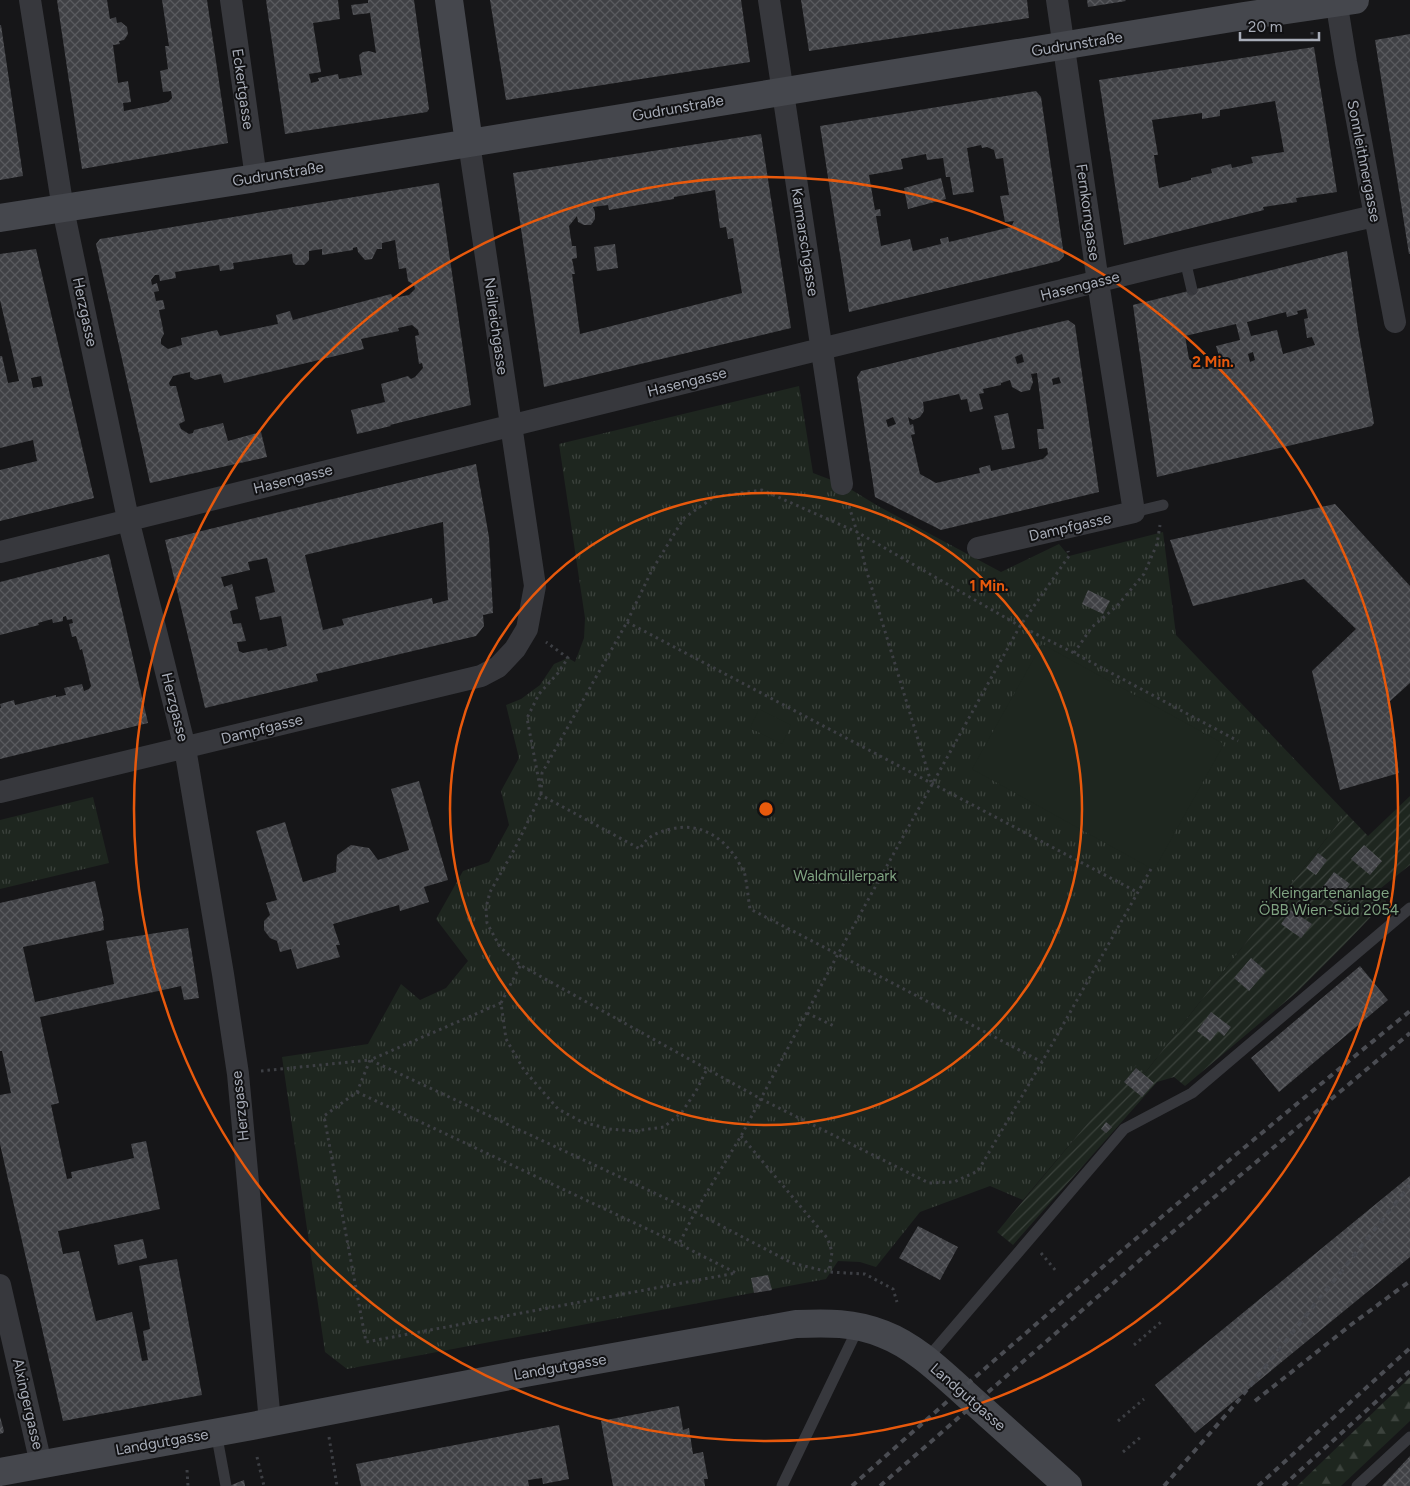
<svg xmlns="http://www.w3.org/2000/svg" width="1410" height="1486" viewBox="0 0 1410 1486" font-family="Figtree,sans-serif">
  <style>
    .forest { fill: url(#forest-firs) }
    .park { fill: url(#park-tufts) }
    .garden { fill: url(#garden-furrows) }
    .pitch { fill: #1e261f }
    .building { fill: url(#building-cross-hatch); fill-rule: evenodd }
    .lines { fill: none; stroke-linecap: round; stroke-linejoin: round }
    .path { stroke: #3d3f44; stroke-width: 3; stroke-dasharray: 2.5 4; stroke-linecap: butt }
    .lane { stroke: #37383d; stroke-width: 11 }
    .street { stroke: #37383d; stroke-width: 22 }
    .secondary { stroke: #45474d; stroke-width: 28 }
    .rail { stroke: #4a4c52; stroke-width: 4; stroke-dasharray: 6 5; stroke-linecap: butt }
    .ring { fill: none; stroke: #e8590c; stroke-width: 2.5 }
    .labels { text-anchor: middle; stroke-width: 4; stroke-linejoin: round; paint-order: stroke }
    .street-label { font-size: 15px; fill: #a8adb8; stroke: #111113 }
    .park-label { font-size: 15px; fill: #7fa381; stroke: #111113 }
    .centre { fill: #e8590c; stroke: #111113; stroke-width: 2.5 }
    .ring-label { font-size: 15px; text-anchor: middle; font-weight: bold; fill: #e8590c; stroke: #111113; stroke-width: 4; stroke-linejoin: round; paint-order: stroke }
  </style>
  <defs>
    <pattern id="forest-firs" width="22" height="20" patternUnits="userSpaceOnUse" patternTransform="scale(1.25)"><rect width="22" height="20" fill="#1e261f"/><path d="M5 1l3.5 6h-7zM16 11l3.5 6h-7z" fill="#3c433d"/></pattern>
    <pattern id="park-tufts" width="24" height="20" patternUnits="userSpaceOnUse" patternTransform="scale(1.25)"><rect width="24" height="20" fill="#1e261f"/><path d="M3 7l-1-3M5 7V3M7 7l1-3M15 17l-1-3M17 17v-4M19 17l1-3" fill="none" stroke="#3c433d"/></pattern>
    <pattern id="garden-furrows" width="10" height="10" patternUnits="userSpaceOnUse" patternTransform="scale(1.25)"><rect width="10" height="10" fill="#1e261f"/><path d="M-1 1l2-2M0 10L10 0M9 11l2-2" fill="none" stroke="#3c433d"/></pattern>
    <pattern id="building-cross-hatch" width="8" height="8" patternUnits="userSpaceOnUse" patternTransform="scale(1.25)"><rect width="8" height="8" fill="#404145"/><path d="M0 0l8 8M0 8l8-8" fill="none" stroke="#595a5e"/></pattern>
  </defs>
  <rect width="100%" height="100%" fill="#161618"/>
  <path class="forest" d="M1410 1377V1421L1341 1486H1297Z"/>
  <path class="park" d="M799 386 813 473 842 484 878 506 1001 572 1059 544 1069 556 1163 532 1176 635 1346 813 1145 1073 1136 1066 1023 1200 990 1186 920 1212 876 1267 860 1262 838 1261 826 1279 347 1369 325 1352 282 1057 368 1044 401 984 420 1000 446 988 468 961 436 919 463 871 489 862 509 825 501 791 519 758 506 705 521 699 540 685 554 664 568 658 575 662 584 638 585 618 559 444Z
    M93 797 109 863 0 889V820Z"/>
  <path class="garden" d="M1410 796V865L1376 892 1386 901 1344 945 1297 992 1185 1086 1174 1077 1157 1082 1013 1245 997 1232 1136 1065 1145 1073 1346 813 1368 836Z"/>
  <path class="pitch" d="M1042 644 1224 744 1154 870 972 769Z
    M759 709 791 725 782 744 750 728Z"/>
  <path class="building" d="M57 0H107L110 19 116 17 117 23 121 22 127 27 128 34 124 40 119 41 120 44 113 45 118 83 128 81 131 102 123 103 124 111 168 102 172 98 171 91 163 92 160 71 168 69 165 46H169L162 0H207L228 143 82 169Z
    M266 0H338L340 19 313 23 321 72 309 74 311 83 319 81 318 78 338 74 339 79 362 75 359 55 363 52 369 51 376 53 370 13 353 15 351 5 368 3V0H414L429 109 427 112 285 134Z
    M490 0H741L750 62 506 100Z
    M801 0H1027L1029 18 809 51Z
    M1087 0H1125L1126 1 1088 7Z
    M0 25H1L23 176 0 180Z
    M1410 34V254H1409L1375 40Z
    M1314 47 1337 192 1296 198 1297 202 1263 207 1264 210 1124 245 1099 80ZM1275 101 1284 152 1251 157 1253 163 1232 168 1231 164 1211 169 1212 173 1191 178V180L1159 188 1154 155H1158L1152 120 1202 113V119L1220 116V110Z
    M1036 91 1041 97 1064 256 1059 261 849 312 820 126ZM981 145 982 148 987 147 994 150 996 159 1003 158 1009 195 1000 196 1005 222 1014 221 1011 227 949 242 948 237 940 239 941 244 913 251 910 239 881 246 876 216H881L880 209 875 210 869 175 903 169 901 159 926 154 927 160 943 158 946 177H950L953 195 974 192 967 148Z
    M761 134 791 328 544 387 513 173ZM715 190 720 228 726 227 728 239 733 238 742 293 580 334 572 274H575L572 259 577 258 576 246H572L569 226 577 216 578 222 584 225H591L595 219V212L593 207 608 205 609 210 674 199V197Z
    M941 178 946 199 908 209 904 188Z
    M439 183 471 405 390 425 391 426 357 434 351 410 385 402 381 384 408 376 411 379 415 377 423 368 422 363 419 364 415 336 419 335 418 330 412 325 398 328 399 331 361 339 364 349 224 383 221 374 195 380 190 377V372L173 376 169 383 170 386H176L185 421 179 424 181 429 189 434 193 433 194 430 223 423 228 441 261 432 267 457 150 483 96 244 100 239ZM395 240 399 269 406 268 408 281 414 285 415 289 409 295 393 298 391 294 293 320 290 311 276 315 278 324 220 336 217 330 181 338 182 345 168 349 161 344V339L164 334 159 310 165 309 163 300 156 301 154 292 159 291 157 283 152 285 151 280 155 275H159L160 281 176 278 175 272 219 265 220 271 234 269 233 263 292 254 293 262 296 265H304L309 260V251L322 249V255L353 250V248L357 247 358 252 365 260 372 259 377 249H382V243Z
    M615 244 618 268 597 271 594 247Z
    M36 249 94 498 0 521V470L37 461 33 440 0 448V356H2L8 383 19 381 0 300V254ZM41 376 43 386 33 388 31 378Z
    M1347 251 1358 329 1374 423 1372 426 1157 477 1133 305ZM1306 309 1308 318 1304 319 1307 338 1312 337 1315 345 1283 354 1277 330 1251 336 1247 322 1286 312 1287 317 1298 314 1297 311ZM1236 324 1240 340 1216 346 1223 369 1197 366 1189 359 1185 336ZM1253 352 1255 360 1250 362 1248 354Z
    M1068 320 1075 325 1099 492 941 530 875 497 857 377 861 371ZM1022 354 1024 362 1017 364 1015 357ZM1037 373 1044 429H1037L1039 449 1047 448 1048 454 1043 459 991 471 990 465 979 468 980 473 936 483 920 474 911 435 915 434 913 424 910 425 908 417 913 420 920 417 924 411 923 402 959 394 961 400 967 399 970 412 983 409 979 394 984 393 983 389 1001 385V383L1010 380 1012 387 1021 392 1030 390 1033 382 1031 374ZM1059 377 1061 383 1053 385 1052 379ZM893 417 896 424 888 427 886 420Z
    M1008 413 1015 448 1002 450 994 416Z
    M476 464 489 537 493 613 483 615 484 626 476 636 316 674 318 681 205 708 165 540ZM443 522 448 600 433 604 432 598 342 619 344 625 323 630 305 555ZM267 558 275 592 255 597 260 620 281 616 287 646 268 651 267 648 243 653 239 651 237 642 246 641 241 623 233 624 230 611 238 609 232 584 224 587 221 577 250 570 248 562Z
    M1335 504 1410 586V683L1389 702 1399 773 1340 790 1312 671 1356 629 1304 579 1193 606 1170 540Z
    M109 554 148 723 0 759V708H1L0 704 14 700 15 705 56 695V697L66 695 64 688 82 684 84 691 89 689 91 686 82 649 80 650 76 636 72 637 69 624 73 623 72 619 67 620 66 616 63 617V621L53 623 52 619 38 623 39 625 0 635V582Z
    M1088 590 1110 601 1103 614 1082 604Z
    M419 781 448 880 424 887 429 902 400 911 399 905 333 924 340 945H336L340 957 297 969 291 949 280 952 277 941 270 938 264 930V921L270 915 266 903 277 900 256 831 285 822 303 882 336 872 337 855 351 845 369 848 378 860 409 850 391 789Z
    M1364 845 1382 861 1370 875 1351 859Z
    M1318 853 1327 860 1316 875 1306 868Z
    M1334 872 1350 884 1335 904 1319 892Z
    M95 881 104 921H103L104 930 23 947 35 1002 114 984 106 941 188 928 199 998 184 1000 181 986 40 1017 59 1103 51 1105 67 1179 72 1178 71 1172 134 1158 131 1144 146 1141 160 1209 58 1231 63 1254 79 1251 96 1321 132 1312 142 1361 148 1360 143 1331 150 1329 139 1266 177 1259 202 1395 63 1421 0 1144V1095L11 1093 2 1051H0V903Z
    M1291 910 1312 924 1301 938 1281 924Z
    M1251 958 1266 971 1249 991 1234 978Z
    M1360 966 1388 1000 1279 1092 1251 1058Z
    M1211 1012 1231 1027 1224 1036 1218 1031 1210 1041 1197 1031Z
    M1136 1068 1154 1083 1142 1097 1124 1082Z
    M1106 1122 1112 1127 1106 1133 1101 1129Z
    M1410 1176V1257L1195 1433 1155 1385Z
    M918 1226 958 1247 940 1280 899 1258Z
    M143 1239 147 1258 118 1265 114 1245Z
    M768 1275 772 1290 754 1293 751 1278Z
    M679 1406 683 1430 689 1428 693 1454 703 1452 708 1479H704L705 1486H613L601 1421Z
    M0 1417 4 1431 3 1433 0 1434Z
    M559 1425 569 1479 543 1484 542 1478 528 1480 529 1486H361L356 1464Z
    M1410 1456V1486H1382Z
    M244 1480 245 1486H229Z"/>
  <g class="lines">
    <path class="path" d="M1312 32V40
      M849 506 857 532 866 569 931 782
      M627 622 1137 892
      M1074 653 1092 627 1117 606 1144 574 1157 544 1160 525
      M540 787 527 718 539 694 558 673 568 658 546 642
      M541 793V795L640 849C646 837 657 832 671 829 700 822 723 837 738 861 740 865 742 868 744 871 747 882 748 898 750 909 848 959 945 1011 1042 1062
      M1151 869 1042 1062 978 1171 954 1182 929 1183 761 1099 520 965 500 947 487 923 486 908 490 892 514 850 541 795 542 773 627 622 652 570 684 518 714 497 762 490 857 532 1020 626 1074 653 1238 741
      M520 966 501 1003 506 1039 524 1070 558 1109 582 1122 610 1129 634 1131 664 1127 682 1112 696 1091 707 1069
      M501 1003 370 1060 357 1092 324 1116 366 1342 736 1273 679 1244 695 1212 741 1136 838 954 1020 626 1069 556 1068 551
      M807 1013 836 1027
      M261 1071 370 1060 695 1212 792 1263 829 1272 865 1274 893 1289 897 1302
      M357 1092 679 1244
      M741 1136 828 1239 832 1252 829 1272
      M1041 1253 1056 1271
      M1134 1345 1161 1322
      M1118 1421 1144 1399
      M329 1437 337 1486
      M1123 1452 1142 1436
      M257 1457 264 1486
      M187 1470 188 1486"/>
    <path class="lane" d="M1185 260 1192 290
      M1134 512 1163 505
      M926 1360 1124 1129 1192 1093 1410 908
      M216 1432 226 1486
      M782 1486 859 1326
      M1357 1486 1410 1437"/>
    <path class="street" d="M30 0 63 209 128 519 185 748 223 974 238 1074 270 1422
      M231 0 256 178
      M769 0 842 484
      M1336 0 1346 62 1395 322
      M978 548 1134 512 1098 282 1057 0
      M0 552 821 349 1185 260 1374 216
      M0 792 481 676 498 667 515 649 527 629 535 586 469 143
      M0 1285 41 1464"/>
    <path class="secondary" d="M449 0 469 143
      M0 218 256 178 1244 16 1355 0
      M0 1472 252 1426 525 1373 796 1324C827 1323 853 1322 883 1334 917 1347 944 1375 971 1399 1003 1428 1036 1457 1068 1486"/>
    <path class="rail" d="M1255 1401 1352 1324 1410 1281
      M852 1486C1034 1323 1221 1165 1410 1011
      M880 1486 1156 1246 1410 1033
      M1164 1486 1238 1401 1410 1185
      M1258 1486 1410 1348
      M1283 1486 1410 1371"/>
  </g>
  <g class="ring">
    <circle cx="766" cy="809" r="316"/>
    <circle cx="766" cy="809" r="632"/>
  </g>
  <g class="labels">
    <g class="street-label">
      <text transform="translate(1077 44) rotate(-9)" y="5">Gudrunstraße</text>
      <text transform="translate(243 89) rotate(82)" y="5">Eckertgasse</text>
      <text transform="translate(678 108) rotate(-10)" y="5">Gudrunstraße</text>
      <text transform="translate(1364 161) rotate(79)" y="5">Sonnleithnergasse</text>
      <text transform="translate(278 174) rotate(-9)" y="5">Gudrunstraße</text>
      <text transform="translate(1088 212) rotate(82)" y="5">Fernkorngasse</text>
      <text transform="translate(805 242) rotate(81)" y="5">Karmarschgasse</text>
      <text transform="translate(1080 286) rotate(-14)" y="5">Hasengasse</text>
      <text transform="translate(85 312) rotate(78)" y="5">Herzgasse</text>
      <text transform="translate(496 326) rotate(82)" y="5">Neilreichgasse</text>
      <text transform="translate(687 382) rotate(-14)" y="5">Hasengasse</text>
      <text transform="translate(293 479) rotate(-14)" y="5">Hasengasse</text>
      <text transform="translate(1070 527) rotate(-13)" y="5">Dampfgasse</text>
      <text transform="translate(175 707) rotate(76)" y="5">Herzgasse</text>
      <text transform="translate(262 729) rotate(-14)" y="5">Dampfgasse</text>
      <text transform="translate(240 1106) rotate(-96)" y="5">Herzgasse</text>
      <text transform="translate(560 1367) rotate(-10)" y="5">Landgutgasse</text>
      <text transform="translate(968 1397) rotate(41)" y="5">Landgutgasse</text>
      <text transform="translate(28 1404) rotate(77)" y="5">Alxingergasse</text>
      <text transform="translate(162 1442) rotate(-10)" y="5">Landgutgasse</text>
    </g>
    <g class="park-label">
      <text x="845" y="881">Waldmüllerpark</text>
      <text x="1329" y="898">Kleingartenanlage<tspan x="1329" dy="17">ÖBB Wien-Süd 2054</tspan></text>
    </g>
  </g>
  <circle cx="766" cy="809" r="8" class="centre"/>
  <g class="ring-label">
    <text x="1213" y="367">2 Min.</text>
    <text x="989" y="591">1 Min.</text>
  </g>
  <path d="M1240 32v8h79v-8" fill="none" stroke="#a8adb8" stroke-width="2.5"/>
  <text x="1248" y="32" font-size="15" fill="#a8adb8" stroke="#111113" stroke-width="4" paint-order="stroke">20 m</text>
</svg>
